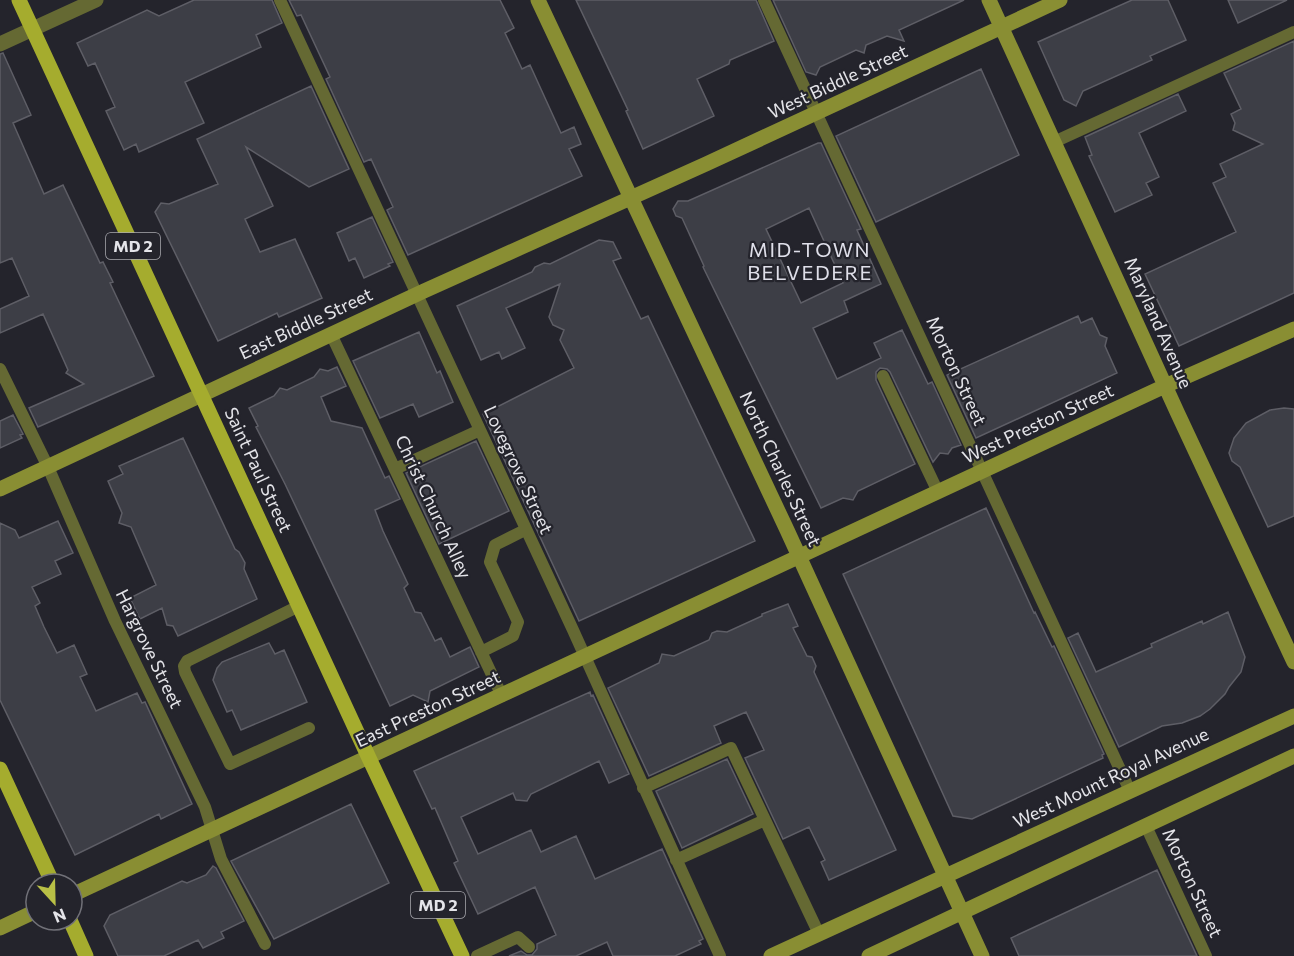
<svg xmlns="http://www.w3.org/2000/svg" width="1294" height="956" viewBox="0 0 1294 956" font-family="Commissioner,sans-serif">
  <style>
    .building { fill: #3d3e46; stroke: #5e5e66; stroke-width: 1.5; fill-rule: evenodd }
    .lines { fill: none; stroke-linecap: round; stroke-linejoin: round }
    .service { stroke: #656933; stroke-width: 12 }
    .tertiary { stroke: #656933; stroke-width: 15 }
    .secondary { stroke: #898e33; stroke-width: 15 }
    .primary { stroke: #a5ac2e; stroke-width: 15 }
    .labels { text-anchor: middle; stroke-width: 4.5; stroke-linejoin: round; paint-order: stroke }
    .shield { fill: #24242c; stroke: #aaaab0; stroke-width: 1.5 }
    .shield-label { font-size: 16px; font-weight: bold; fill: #e4e4e9 }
    .street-label { font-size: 18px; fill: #e4e4e9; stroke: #24242c }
    .neighbourhood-label { font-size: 20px; letter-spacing: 1.5px; fill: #dfdfe9; stroke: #24242c }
  </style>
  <rect width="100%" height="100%" fill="#24242c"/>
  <path class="building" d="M194 0H272L282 23 256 35 261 47 185 82 204 123 139 152 136 144 124 150 106 111 115 107 95 63 88 66 77 43 147 10 159 16Z
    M289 0H500L514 28 505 33 522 69 530 65 561 133 574 127 581 144 569 149 582 176 408 255 387 210 393 207 371 159 364 162 326 79 330 77 301 15 297 16Z
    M576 0H756L774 41 730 60 729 64 697 79 714 116 643 149 626 111 628 110Z
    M773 0H964L899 30 904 41 887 36 866 45 864 53 856 50 820 67 816 75 806 72Z
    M1132 0H1168L1186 40 1150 56 1152 60 1083 91 1076 106 1064 100 1038 42Z
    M1228 0H1287L1238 23Z
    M1294 41V293L1179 346 1145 274 1236 232 1213 183 1226 177 1220 164 1263 144 1233 130 1235 123 1231 114 1241 109 1224 73Z
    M3 53 31 115 13 123 44 194 63 185 100 263 103 262 113 282 110 283 154 376 38 427 29 408 84 384 66 373 68 370 43 314 0 333V309L29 296 12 258 0 263V54Z
    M981 69 1019 155 876 222 836 136Z
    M311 86 349 169 309 187 246 147 273 206 245 219 260 252 295 239 322 298 279 317 277 313 218 341 155 212 161 203 169 204 218 184 197 139Z
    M1178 94 1186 111 1139 133 1159 177 1146 183 1152 195 1115 212 1089 156 1092 155 1085 137Z
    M818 143H821L861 229 857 230 881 284 844 301 848 312 813 328 837 379 881 358 874 343 902 330 928 384 932 382 961 445 952 448 948 454 940 453 933 462 890 372 887 369 880 368 876 372V380L915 464 858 491 853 500 843 498 821 508 703 267 704 266 682 218 676 216 673 209 678 201H688ZM809 208 843 283 801 303 766 229Z
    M372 217 393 262 388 264 390 266 364 278 355 258 349 261 337 233Z
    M599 240 613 242 621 258 613 261 641 319 648 316 755 541 579 621 483 414 574 368 560 340 564 330 553 325 549 317 560 284 506 308 525 348 502 359 499 352 481 360 457 306 532 272 535 267 544 263 550 264Z
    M1078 316 1081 323 1092 318 1100 335 1107 338 1105 346 1117 373 976 438 947 375Z
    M419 332 437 373 440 371 453 402 419 417 413 404 380 418 353 361Z
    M337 367 346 386 321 397 331 421 362 428 385 478 389 476 400 499 375 510 383 531 408 584 404 588 415 612 421 613 435 641 441 638 450 657 470 647 479 667 430 691 428 702 413 695 390 706 285 484 256 427 258 426 249 408 274 396 280 388 287 390 314 377 320 369 328 371Z
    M1284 408 1294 409V516L1268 527 1240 467 1232 461 1229 453 1234 438 1246 423 1270 410Z
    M13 415 23 434 20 435 22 438 0 448V421Z
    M183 438 235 549 239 552 245 563 244 569 257 599 178 636 173 626 167 625 162 608 140 619 130 598 156 585 131 527 119 523 122 513 108 481 123 474 119 466Z
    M476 441 509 511 439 544 406 473Z
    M986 508 1034 613 1035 612 1052 647 1054 646 1104 754 1102 755 1103 758 972 819 953 816 843 574Z
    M58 521 73 553 55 561 61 574 32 587 40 603 35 606 44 627 57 653 74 645 87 674 80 677 96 711 137 693 142 703 145 702 192 804 161 819 159 814 75 855 0 700V523L15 530 19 538Z
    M788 604 798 626 793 628 807 656 812 657 816 666 814 672 896 850 829 880 821 862 825 860 809 827 783 839 745 758 764 750 746 712 714 726 721 743 649 776 608 688 659 663 662 654 674 656 709 640 712 633 717 631 727 632 762 616V614Z
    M1228 612 1245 657 1241 672 1229 687 1225 694 1210 709 1200 716 1182 723 1162 726 1119 747 1068 638 1078 633 1096 672 1152 647 1151 644 1202 621 1203 624Z
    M269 643 275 654 284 650 307 702 241 730 232 710 227 712 213 680 217 668 222 662Z
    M590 692 591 696 593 695 629 774 609 783 599 761 531 794 527 801 516 800 513 793 461 817 478 854 531 830 541 852 576 836 595 879 662 849 703 939 699 941 701 944 675 956H613L607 942 576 956H509L521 951 527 955H532L537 949V944L556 935 535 887 478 914 454 863 458 861 435 808 432 809 414 771Z
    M727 759 753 814 682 848 656 791Z
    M351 804 389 883 274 939 231 861Z
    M213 866 216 868 244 921 221 932 224 938 203 948 198 940 164 956H118L104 926 110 915 182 881 187 883 206 875Z
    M1157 870 1197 956H1019L1011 938Z"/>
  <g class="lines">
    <path class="service" d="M280 0 573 630 720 956
      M764 0 1130 791
      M1054 142 1294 32
      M331 334 502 696
      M0 369 48 467 115 621 205 807 221 859 265 944
      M883 376 938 492
      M395 469 480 430
      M299 606 187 661 184 666 185 672 230 764 309 728
      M481 652 513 636 518 622 490 562 495 545 525 530
      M643 788 731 748 819 934
      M1146 826 1206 956
      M676 860 765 820
      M477 956 518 937 529 947"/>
    <path class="tertiary" d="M0 44 96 0"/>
    <path class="secondary" d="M538 0 787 530 982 956
      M989 0 1178 414 1294 662
      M0 489 424 291 706 164 1060 0
      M72 895 1165 386 1294 329
      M0 928 36 911
      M771 956 1294 716
      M869 956 1294 756"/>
    <path class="primary" d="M19 0 369 758 462 956
      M0 769 53 884
      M70 920 86 956"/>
  </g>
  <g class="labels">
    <g class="shield">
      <rect x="106" y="233" width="54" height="26" rx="4.5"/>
      <rect x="411" y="892" width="54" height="26" rx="4.5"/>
    </g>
    <g class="shield-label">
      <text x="133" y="252">MD 2</text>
      <text x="438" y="911">MD 2</text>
    </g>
    <g class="street-label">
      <text transform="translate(838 82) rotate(-25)" y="6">West Biddle Street</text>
      <text transform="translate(1158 323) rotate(66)" y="6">Maryland Avenue</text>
      <text transform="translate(306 324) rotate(-25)" y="6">East Biddle Street</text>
      <text transform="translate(956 371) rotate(65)" y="6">Morton Street</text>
      <text transform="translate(1038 424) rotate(-25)" y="6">West Preston Street</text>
      <text transform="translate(780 469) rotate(65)" y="6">North Charles Street</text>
      <text transform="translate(258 470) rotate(65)" y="6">Saint Paul Street</text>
      <text transform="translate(518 470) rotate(65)" y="6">Lovegrove Street</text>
      <text transform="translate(433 507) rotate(65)" y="6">Christ Church Alley</text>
      <text transform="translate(149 649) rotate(64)" y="6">Hargrove Street</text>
      <text transform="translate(428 709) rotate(-25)" y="6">East Preston Street</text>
      <text transform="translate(1111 778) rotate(-25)" y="6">West Mount Royal Avenue</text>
      <text transform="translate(1192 883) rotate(65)" y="6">Morton Street</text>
    </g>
    <g class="neighbourhood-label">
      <text x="810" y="257">MID-TOWN<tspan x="810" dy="23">BELVEDERE</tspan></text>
    </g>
  </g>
  <g transform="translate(54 902) rotate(158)"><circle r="28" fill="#24242c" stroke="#717178" stroke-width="1.5"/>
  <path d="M0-4.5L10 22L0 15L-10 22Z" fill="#b9c046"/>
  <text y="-9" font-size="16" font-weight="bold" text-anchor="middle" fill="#e4e4e9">N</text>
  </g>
</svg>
